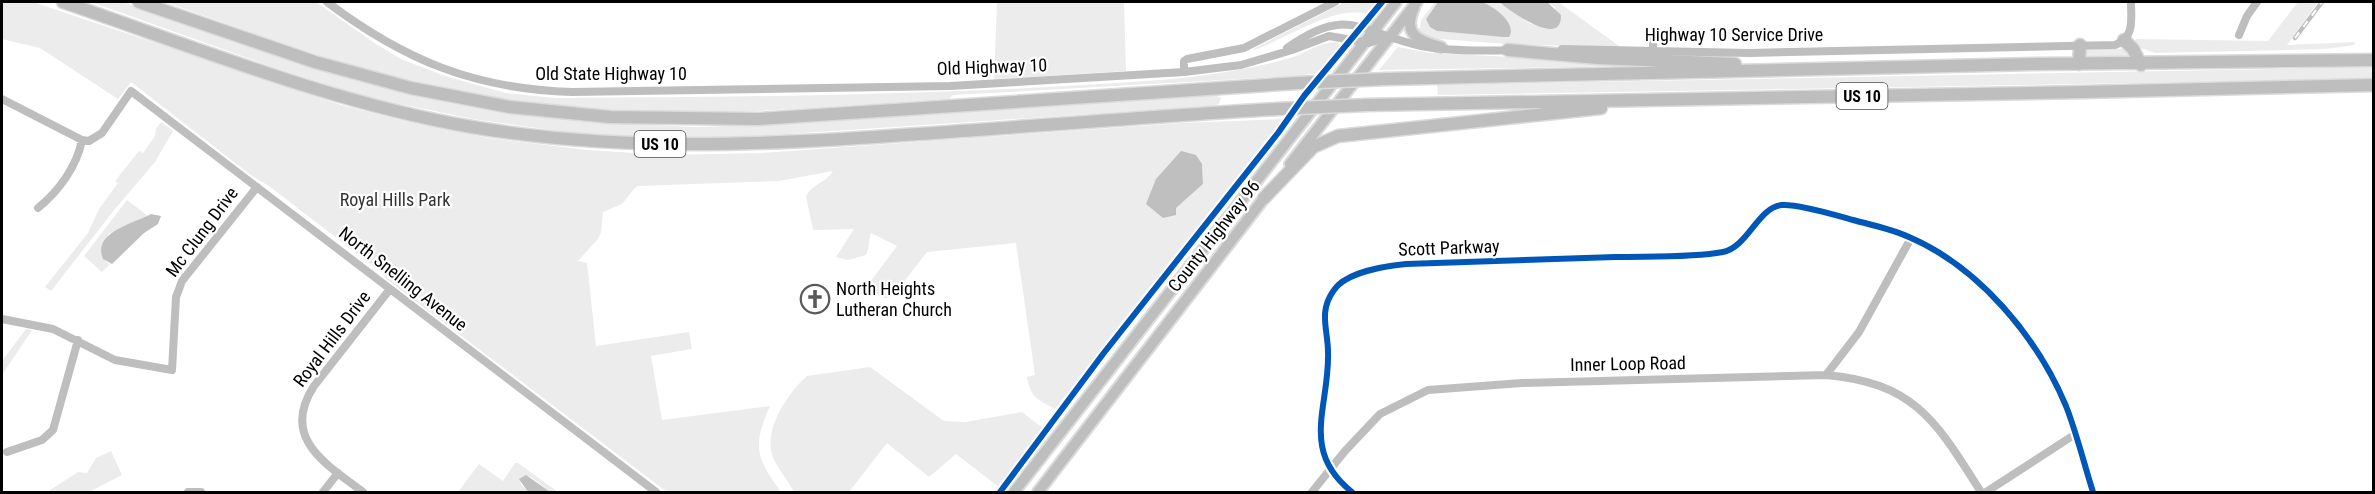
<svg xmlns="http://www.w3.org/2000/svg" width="2375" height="494" viewBox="0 0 2375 494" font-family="'Roboto Condensed',sans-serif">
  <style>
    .green { fill: #ececec; fill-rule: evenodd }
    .water { fill: #bfbfbf }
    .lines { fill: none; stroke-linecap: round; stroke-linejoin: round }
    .major-casing { stroke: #dbdbdb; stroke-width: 14 }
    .highway-casing { stroke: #dbdbdb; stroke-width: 15 }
    .minor { stroke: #bebebe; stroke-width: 8 }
    .major { stroke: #bebebe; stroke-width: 10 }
    .highway { stroke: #bebebe; stroke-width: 12 }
    .rail-casing { stroke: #bebebe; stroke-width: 4.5 }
    .rail { stroke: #fff; stroke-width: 2; stroke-dasharray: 7; stroke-linecap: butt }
    .highway-bridge-casing { stroke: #dbdbdb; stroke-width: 15; stroke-linecap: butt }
    .highway-bridge { stroke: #bebebe; stroke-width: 12 }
    .cycleway-casing { stroke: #fff; stroke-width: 10 }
    .cycleway { stroke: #0057b8; stroke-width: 6 }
    .labels { text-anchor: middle; stroke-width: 4.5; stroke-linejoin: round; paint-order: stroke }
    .shield { fill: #fff; stroke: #4c4c4c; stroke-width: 1.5 }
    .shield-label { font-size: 16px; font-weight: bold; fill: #000 }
    .street-label { font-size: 18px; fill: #000; stroke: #fff }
    .park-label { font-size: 18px; fill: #333; stroke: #fff }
    .poi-label { font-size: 18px; fill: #000; stroke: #fff; text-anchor: start }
  </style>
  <rect width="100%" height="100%" fill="#fff"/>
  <path class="green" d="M2 2H33L341 105 397 119 488 138 588 150 666 155 761 153 1182 123 1285 119 1055 409C1038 399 1031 399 1027 377L1035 375 1016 243 927 252 893 296C882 302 872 293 870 282L897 246 871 233C868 241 870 247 866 255L848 260 836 257 854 229 813 230 806 196C812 184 826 183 833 171L779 181 638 186 634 189 622 204 603 212 601 232 598 239 578 261 587 263 596 346 689 332 692 349 651 356 662 420 770 406C752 447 756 457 781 492H667L385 278 382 273 269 186 252 176 131 82 118 99 40 48 2 39ZM1202 164 1203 184 1176 208Z
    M91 2H123L357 81 476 107 585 122 694 127 783 124 1215 95 1221 98 1219 104 1213 106 713 139 580 134 473 119 371 98 278 69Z
    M165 2H316L376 44 401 59 445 76 506 93 555 98C757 97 959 95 1160 80 1204 76 1247 70 1290 58 1306 53 1319 42 1337 42L1343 47 1320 73 1296 76 953 95 949 99C837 106 725 117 613 110 519 105 418 86 328 58 273 41 219 21 165 2Z
    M997 2H1126H1124L1126 71 994 79Z
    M1345 2H1379L1367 14C1333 5 1286 39 1254 50L1253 49Z
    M1435 2H1438L1426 19 1437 31 1503 37H1509L1498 13 1481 2H1499L1531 24 1556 8 1547 2H1558L1622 48 1508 44 1427 38 1421 35 1418 29 1420 28 1421 20Z
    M2298 2H2318L2287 45 2355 42 2354 45 2326 49 2155 53 2140 48 2134 43 2136 39 2268 41Z
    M1398 47 1430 53 1632 63V66L1379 70Z
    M2089 47 2125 49 2129 56 2082 57 2084 51Z
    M2374 67 2373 79 1438 95 1437 85Z
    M161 122 173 131 155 162 115 209 51 291 45 287 88 233 99 209 118 183 115 181 139 151 143 153 155 136 156 129Z
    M127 200 148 216 108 234 106 262 110 264 102 272 84 256Z
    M26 329 32 330 2 375V361Z
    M870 367 944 421 965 422 1022 412 1044 429 1000 488 956 454 929 477 887 443 849 492H794C788 481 780 471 774 460 761 432 787 394 807 376Z
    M111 451 122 475 89 492H47L78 472 87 473 96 458Z
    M515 463H518L558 492H550L531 477 520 483 528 492H458L479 464 503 481Z"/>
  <path class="water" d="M1438 2C1449 1 1471 0 1481 2 1493 5 1518 24 1509 37H1503L1437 31 1430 27 1426 19Z
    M1499 2H1547L1561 15C1562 50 1508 9 1499 2Z
    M1181 151 1196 155 1202 164 1203 184 1176 208V215L1163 218 1146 204 1156 179Z
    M151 214 161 216 158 224 144 233 112 264 103 259C92 232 133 224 151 214Z
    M526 475 550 492H528L519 479Z"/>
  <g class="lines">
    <g class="major-casing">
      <path id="major" d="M1414 8C1402 35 1419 41 1441 47
        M1290 164 1417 2
        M1014 492 1396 2
        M1038 492 1268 193"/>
    </g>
    <g class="highway-casing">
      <path id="highway" d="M63 2C197 48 332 103 472 127 620 152 769 145 918 134 1037 126 1157 116 1277 109
        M139 2 315 62 411 88 510 107 610 117 759 119 1297 83
        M2124 40 2133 49 2141 65
        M1508 50 1598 58 1735 64
        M2079 64 2080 45
        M1386 79 2034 64 2374 60
        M1366 105 2083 92 2374 85
        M1264 198 1313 147 1338 136 1601 108"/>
    </g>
    <path class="minor" d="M327 2C404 60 474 89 572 92L950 86 1184 72 1241 65 1292 50 1329 36 1369 43 1388 36
      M2239 35 2247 16 2257 2
      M1287 48C1349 4 1360 33 1421 46 1447 51 1487 51 1514 50
      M1562 49 1749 53 2115 45C2135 38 2131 19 2131 2
      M1653 51V41
      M1184 72V61L1187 59 1244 48 1335 2
      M2 99 82 140 89 141 102 133 131 91 656 492
      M38 208C59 191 77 166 82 140
      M2 319 53 329 115 360 172 370 176 297 182 281 257 187
      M1826 375C1916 383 1937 423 1981 492
      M7 452 42 440 53 430 78 340
      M188 492H201
      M323 492 338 473
      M363 492C326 464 280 438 314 386L390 289
      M1312 492 1345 451 1380 414 1428 390 1522 383 1826 375 1859 332 1911 238
      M1352 492C1299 450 1330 406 1328 352 1328 329 1318 312 1334 290 1346 272 1386 266 1406 264 1476 262 1545 259 1615 257 1648 256 1691 258 1723 252 1748 247 1758 207 1782 205 1800 204 1835 215 1853 220 1872 225 1891 229 1909 237 1979 267 2037 337 2066 406 2077 434 2084 464 2093 492
      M1986 492 2074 435"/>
    <use href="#major" class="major"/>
    <use href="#highway" class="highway"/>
    <g class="rail-casing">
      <path id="rail" d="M2295 38 2322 2"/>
    </g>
    <use href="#rail" class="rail"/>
    <g class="highway-bridge-casing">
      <path id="highway-bridge" d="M1297 83 1386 79
        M1277 109 1366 105"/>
    </g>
    <use href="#highway-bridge" class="highway-bridge"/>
    <g class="cycleway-casing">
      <path id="cycleway" d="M1000 492 1103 354 1278 133 1304 96 1382 2
        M1352 492C1299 450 1330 406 1328 352 1328 329 1318 312 1334 290 1346 272 1386 266 1406 264 1476 262 1545 259 1615 257 1648 256 1691 258 1723 252 1748 247 1758 207 1782 205 1800 204 1835 215 1853 220 1872 225 1891 229 1909 237 1979 267 2037 337 2066 406 2077 434 2084 464 2093 492"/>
    </g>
    <use href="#cycleway" class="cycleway"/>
  </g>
  <defs>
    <g id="church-ring" transform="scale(1.5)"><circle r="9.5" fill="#fff" stroke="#595959" stroke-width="1.5"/><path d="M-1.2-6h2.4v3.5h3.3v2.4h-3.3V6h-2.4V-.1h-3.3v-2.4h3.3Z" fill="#595959"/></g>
  </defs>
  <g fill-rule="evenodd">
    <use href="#church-ring" x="815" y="299"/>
  </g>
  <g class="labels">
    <g class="shield">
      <rect x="1836.5" y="83" width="51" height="26" rx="4.5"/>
      <rect x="634.5" y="131" width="51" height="26" rx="4.5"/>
    </g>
    <g class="shield-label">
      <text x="1862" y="102">US 10</text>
      <text x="660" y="150">US 10</text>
    </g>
    <g class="street-label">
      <text x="1734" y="41">Highway 10 Service Drive</text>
      <text transform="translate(992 67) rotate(-2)" y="6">Old Highway 10</text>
      <text x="611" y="80">Old State Highway 10</text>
      <text transform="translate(202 232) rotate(-53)" y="6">Mc Clung Drive</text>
      <text transform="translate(1214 236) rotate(-52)" y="6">County Highway 96</text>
      <text transform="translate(1449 248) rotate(-2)" y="6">Scott Parkway</text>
      <text transform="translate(403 279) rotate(38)" y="6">North Snelling Avenue</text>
      <text transform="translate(332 339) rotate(-53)" y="6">Royal Hills Drive</text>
      <text transform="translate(1628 364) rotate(-1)" y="6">Inner Loop Road</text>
    </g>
    <g class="park-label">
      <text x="395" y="206">Royal Hills Park</text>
    </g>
    <g class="poi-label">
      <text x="836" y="295">North Heights<tspan x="836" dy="21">Lutheran Church</tspan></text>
    </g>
  </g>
  <rect width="2375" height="494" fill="none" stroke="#000000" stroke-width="6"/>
</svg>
